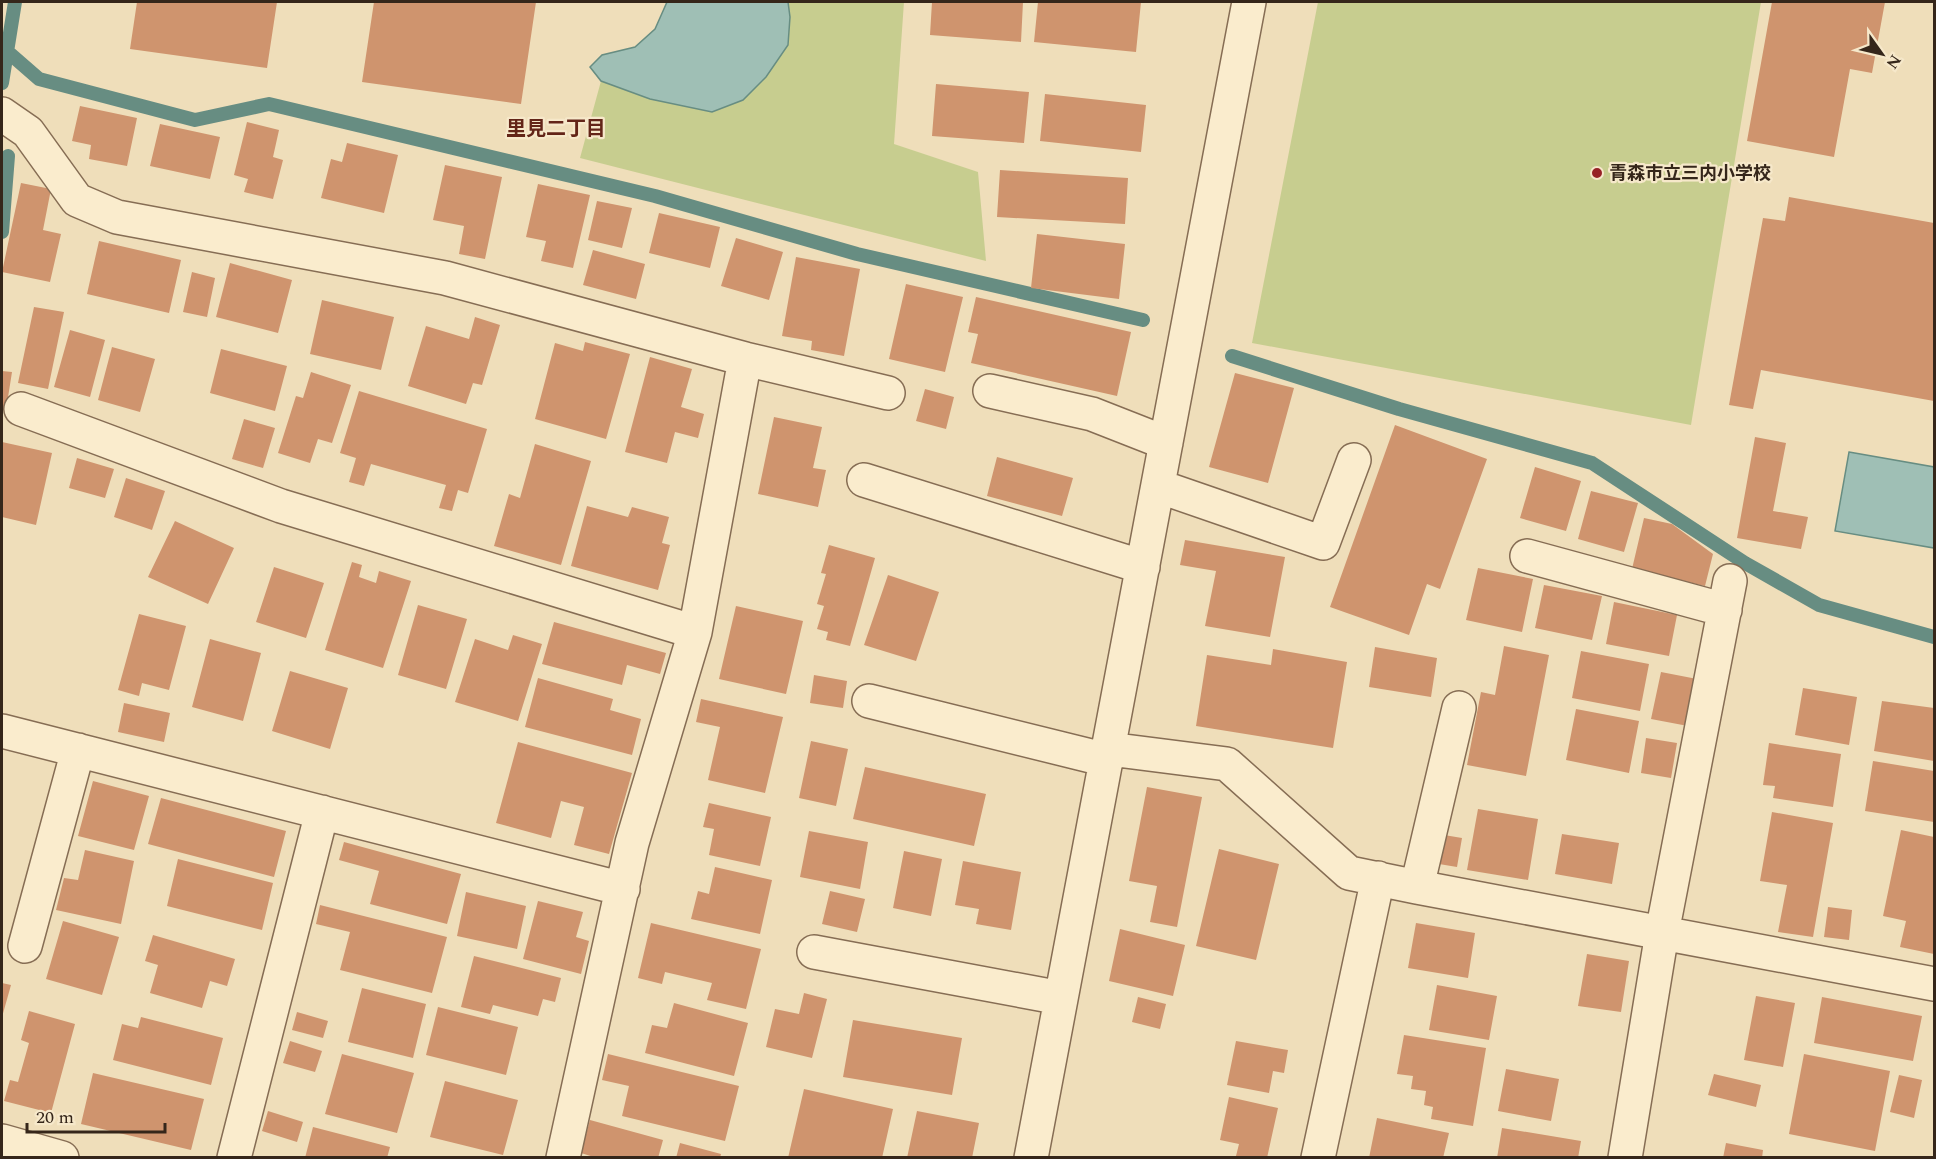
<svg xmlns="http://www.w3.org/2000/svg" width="1936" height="1159" viewBox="0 0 1936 1159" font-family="Spectral,'Noto Sans JP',serif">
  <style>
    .green { fill: #c7cd8f }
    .water { fill: #9fbfb5; stroke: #678d82; stroke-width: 1.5 }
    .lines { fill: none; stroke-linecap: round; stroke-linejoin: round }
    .stream { stroke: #678d82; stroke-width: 14 }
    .building { fill: #cf946e }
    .minor-casing { stroke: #866d54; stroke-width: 36 }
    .minor { stroke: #faeccd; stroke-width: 33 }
    .poi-dot { fill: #972226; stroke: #f6e8ca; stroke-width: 2 }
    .labels { text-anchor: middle; stroke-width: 4.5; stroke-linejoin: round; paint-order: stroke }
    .poi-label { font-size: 18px; font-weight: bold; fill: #35261a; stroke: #f6e8ca; text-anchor: start }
    .neighbourhood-label { font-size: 20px; font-weight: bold; fill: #632518; stroke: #f6e8ca }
  </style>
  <rect width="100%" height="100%" fill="#efdeba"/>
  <path class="green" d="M788 2H904L894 144 978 172 986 261 580 158 601 81 650 99 712 112 743 100 766 77 788 45 790 17Z
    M1318 2H1761L1691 425 1252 343Z"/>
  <path class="water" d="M667 2H788L790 17 788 45 766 77 743 100 712 112 650 99 601 81 590 67 602 55 635 47 655 29Z
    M1849 452 1934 467V548L1835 531Z"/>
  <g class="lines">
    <path class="stream" d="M8 52 39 79 195 120 269 104 655 196 857 254 1143 320
      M2 83 15 2
      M2 232 8 156
      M1232 356 1399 409 1592 463 1745 563 1819 605 1934 637"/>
  </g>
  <path class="building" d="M137 2H277L267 68 130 49Z
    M374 2H536L521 104 362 82Z
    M932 2H1023L1021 42 930 35Z
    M1038 2H1141L1136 52 1034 42Z
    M1772 2H1885L1872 73 1850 69 1834 157 1747 141Z
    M936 84 1029 92 1024 143 932 136Z
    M1045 94 1146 105 1141 152 1040 141Z
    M80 106 137 118 127 166 89 159 91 145 72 141Z
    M247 122 279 130 273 157 283 160 273 199 244 192 248 179 234 175Z
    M160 124 220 137 210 179 150 166Z
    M347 143 398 155 384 213 321 198 331 159 342 162Z
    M445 165 502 177 485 259 459 254 464 226 433 220Z
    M1000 170 1128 178 1125 224 997 217Z
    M21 183 51 189 43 230 61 234 50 282 2 272Z
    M538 184 590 195 573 268 541 261 546 241 526 237Z
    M1789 197 1934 223V401L1761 370 1753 409 1729 405 1763 218 1785 221Z
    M597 201 632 208 622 248 588 240Z
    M659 213 720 227 710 268 649 253Z
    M1037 234 1125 244 1119 299 1031 288Z
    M736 238 783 252 769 300 721 286Z
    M99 241 181 260 169 313 87 294Z
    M593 250 645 264 636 299 583 285Z
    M796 257 860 269 844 356 811 350 812 341 782 336Z
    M230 263 292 280 278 333 216 317Z
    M192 272 215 278 207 317 183 312Z
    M906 284 963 297 945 372 889 359Z
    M976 297 1131 332 1117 396 971 363 978 334 968 332Z
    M322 300 394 317 381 370 310 354Z
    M34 307 64 312 48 389 18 383Z
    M475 317 500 325 482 385 473 383 466 404 408 386 426 326 469 339Z
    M70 330 105 340 90 397 54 387Z
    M585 342 630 354 606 439 535 419 555 343 583 351Z
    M112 347 155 359 140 412 98 400Z
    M221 349 287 366 275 411 210 393Z
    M650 357 692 369 681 407 704 414 698 438 675 432 667 463 625 452Z
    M2 371 12 372 6 410H2Z
    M311 372 351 385 332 443 318 439 310 463 278 453 296 396 303 398Z
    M1235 373 1294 388 1268 483 1209 467Z
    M925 389 954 397 946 429 916 421Z
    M359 391 487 429 468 493 458 490 452 511 439 508 446 485 371 464 364 486 349 482 356 458 340 453Z
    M774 417 822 427 813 468 826 470 818 507 758 494Z
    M244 419 275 428 263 468 232 459Z
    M1395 425 1487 459 1440 589 1427 584 1409 635 1330 607Z
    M1755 437 1786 443 1773 511 1808 517 1801 549 1737 538Z
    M2 442 52 453 36 525 2 517Z
    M535 444 591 461 561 565 494 546 509 494 520 498Z
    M997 457 1073 478 1062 516 987 496Z
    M77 458 114 469 105 498 69 488Z
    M1535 467 1581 481 1566 531 1520 518Z
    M126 478 165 491 152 530 114 517Z
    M1591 491 1638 503 1624 552 1578 539Z
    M587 506 628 517 632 507 669 517 662 543 670 545 658 590 571 566Z
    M1644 518 1672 524 1713 554 1705 586 1632 569Z
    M175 521 234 548 208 604 148 577Z
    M1185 540 1285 557 1270 637 1205 626 1216 571 1180 565Z
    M829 545 875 558 850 646 826 640 828 632 817 629 824 606 817 604 826 574 821 573Z
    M352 562 362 565 359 577 376 583 379 571 411 581 383 668 325 650Z
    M274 567 324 583 306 638 256 622Z
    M1478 568 1533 579 1522 632 1466 620Z
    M888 575 939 592 916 661 864 645Z
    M1544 585 1602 596 1592 640 1535 628Z
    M1614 602 1677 615 1669 656 1606 644Z
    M418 605 467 619 446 689 398 675Z
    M736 606 803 621 786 694 719 679Z
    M139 614 186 626 169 690 142 683 139 696 118 690Z
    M554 622 666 653 660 674 627 665 622 685 542 664Z
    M513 635 542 644 518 721 455 702 475 639 508 650Z
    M210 639 261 653 243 721 192 707Z
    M1504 646 1549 655 1526 776 1467 765 1481 692 1495 695Z
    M1375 647 1437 658 1431 697 1369 687Z
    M1273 649 1347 662 1333 748 1196 726 1207 655 1271 665Z
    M1581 651 1649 664 1640 711 1572 698Z
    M290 671 348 688 330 749 272 731Z
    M1661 672 1697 679 1688 726 1651 719Z
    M814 675 847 681 843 708 810 703Z
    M538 678 613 699 610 710 641 719 632 755 525 727Z
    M1803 688 1857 697 1849 745 1795 735Z
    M701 699 783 717 765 793 708 780 720 727 696 722Z
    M1882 701 1934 708V761L1874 751Z
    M124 703 170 713 164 742 118 732Z
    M1576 709 1639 721 1629 773 1566 760Z
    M1646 738 1677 743 1671 778 1641 773Z
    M811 741 848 749 836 806 799 798Z
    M518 742 632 773 609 854 574 845 584 807 561 801 551 838 496 823Z
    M1769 743 1841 754 1833 807 1773 798 1775 786 1763 785Z
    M1873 761 1934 771V822L1865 811Z
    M865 767 986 794 974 846 853 819Z
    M93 781 149 796 134 850 78 836Z
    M1147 787 1202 797 1177 927 1150 922 1157 886 1129 881Z
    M161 798 286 831 274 877 148 844Z
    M709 803 771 817 760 866 709 855 714 829 703 827Z
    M1478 809 1538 819 1528 880 1467 870Z
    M1772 812 1833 823 1813 937 1778 932 1787 885 1760 881Z
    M1901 830 1934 837V954L1900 947 1906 921 1883 916Z
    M809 831 868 842 860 889 800 877Z
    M1562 834 1619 843 1612 884 1555 874Z
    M1444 835 1462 838 1457 867 1439 864Z
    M344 842 461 874 447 924 370 904 379 871 339 860Z
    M1219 849 1279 864 1256 960 1196 946Z
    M85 850 134 861 121 924 56 910 64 878 78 880Z
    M904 851 942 859 931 916 893 908Z
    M178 859 273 883 262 930 167 906Z
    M963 861 1021 872 1011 930 976 924 979 909 955 905Z
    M715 867 772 880 760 934 691 919 698 891 709 894Z
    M830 891 865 899 857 932 822 924Z
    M466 892 526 906 517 949 457 936Z
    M538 901 583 912 576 937 589 941 581 974 523 959Z
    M320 905 447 937 432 993 340 970 350 932 316 924Z
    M1828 907 1852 910 1849 940 1824 937Z
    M63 921 119 937 102 995 46 979Z
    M651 923 761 949 746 1009 707 1000 712 983 665 972 662 984 638 978Z
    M1416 923 1475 933 1468 978 1408 968Z
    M1120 929 1185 945 1173 996 1109 981Z
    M153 935 235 959 227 986 210 981 202 1008 150 993 158 965 145 961Z
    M1587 954 1629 961 1621 1012 1578 1006Z
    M474 956 561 978 555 1002 543 999 538 1016 493 1005 490 1014 461 1007Z
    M2 983 11 985 2 1017Z
    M1437 985 1497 996 1489 1040 1429 1030Z
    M362 988 426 1004 413 1058 348 1042Z
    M804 993 827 999 812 1058 766 1047 775 1009 799 1014Z
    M1756 996 1795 1003 1783 1067 1744 1060Z
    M1138 997 1166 1004 1160 1029 1132 1022Z
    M1822 997 1922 1016 1913 1061 1814 1043Z
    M674 1003 748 1023 734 1076 645 1053 652 1025 667 1028Z
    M438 1007 518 1027 506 1075 426 1055Z
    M29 1011 75 1024 51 1113 4 1101 10 1080 18 1082 29 1043 21 1040Z
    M297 1012 328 1021 323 1038 292 1030Z
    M141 1017 223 1038 211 1085 113 1060 122 1024 138 1028Z
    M853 1020 962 1038 952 1095 843 1077Z
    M1404 1035 1486 1048 1473 1126 1431 1119 1433 1107 1424 1105 1426 1091 1411 1089 1413 1076 1397 1074Z
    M290 1041 322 1051 315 1072 283 1063Z
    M1236 1041 1288 1050 1284 1073 1273 1071 1269 1093 1227 1085Z
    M342 1054 414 1073 397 1133 325 1114Z
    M608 1054 739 1086 725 1141 622 1116 629 1086 602 1080Z
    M1804 1054 1890 1071 1875 1151 1789 1134Z
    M1506 1069 1559 1079 1551 1121 1498 1111Z
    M93 1073 204 1099 191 1150 81 1124Z
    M1714 1074 1761 1085 1756 1107 1708 1095Z
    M1899 1075 1922 1080 1914 1118 1890 1112Z
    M445 1081 518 1100 503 1155 430 1137Z
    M804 1089 893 1109 882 1158H788Z
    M1229 1097 1278 1108 1267 1158 1236 1156 1239 1144 1220 1140Z
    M268 1111 303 1122 297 1142 262 1131Z
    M917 1111 979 1123 972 1158H907Z
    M1377 1118 1449 1133 1443 1158H1369Z
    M590 1120 663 1140 658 1158H597L581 1153Z
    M313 1127 390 1147 387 1158H305Z
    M1502 1128 1581 1141 1578 1158H1497Z
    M680 1143 721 1154 720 1158H676Z
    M1726 1143 1763 1150 1762 1158H1723Z"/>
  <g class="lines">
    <g class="minor-casing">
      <path id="minor" d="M2 114 28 132 77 200 117 217 445 278 745 359 695 632 632 843 563 1158
        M745 359 888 393
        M990 391 1092 414 1166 443
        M21 409 281 506 695 632
        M864 480 1143 567
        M1158 486 1323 543 1354 460
        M1527 556 1725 610
        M869 701 1107 760
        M2 731 623 889
        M1109 749 1227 764 1349 873 1417 887 1934 984
        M1417 887 1459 708
        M25 946 78 750
        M814 952 1061 998
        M2 1141 62 1158
        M234 1158 322 812
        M1031 1158 1249 2
        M1318 1158 1378 878
        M1625 1158 1662 933 1730 581"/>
    </g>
    <use href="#minor" class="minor"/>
  </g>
  <circle class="poi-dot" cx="1597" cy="173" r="6"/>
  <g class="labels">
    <g class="poi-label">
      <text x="1609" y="179">青森市立三内小学校</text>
    </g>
    <g class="neighbourhood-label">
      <text x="556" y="135">里見二丁目</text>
    </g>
  </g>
  <rect width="1936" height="1159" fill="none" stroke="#35261a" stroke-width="6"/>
  <g transform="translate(1882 54) rotate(124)" stroke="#f6e8ca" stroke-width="4.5" paint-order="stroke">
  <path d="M0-4.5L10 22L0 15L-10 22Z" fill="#35261a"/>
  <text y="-9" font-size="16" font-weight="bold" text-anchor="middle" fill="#35261a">N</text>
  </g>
  <path d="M27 1123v9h138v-9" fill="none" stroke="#35261a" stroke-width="3"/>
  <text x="36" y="1123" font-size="18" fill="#35261a" stroke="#f6e8ca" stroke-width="4.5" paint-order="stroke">20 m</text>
</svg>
